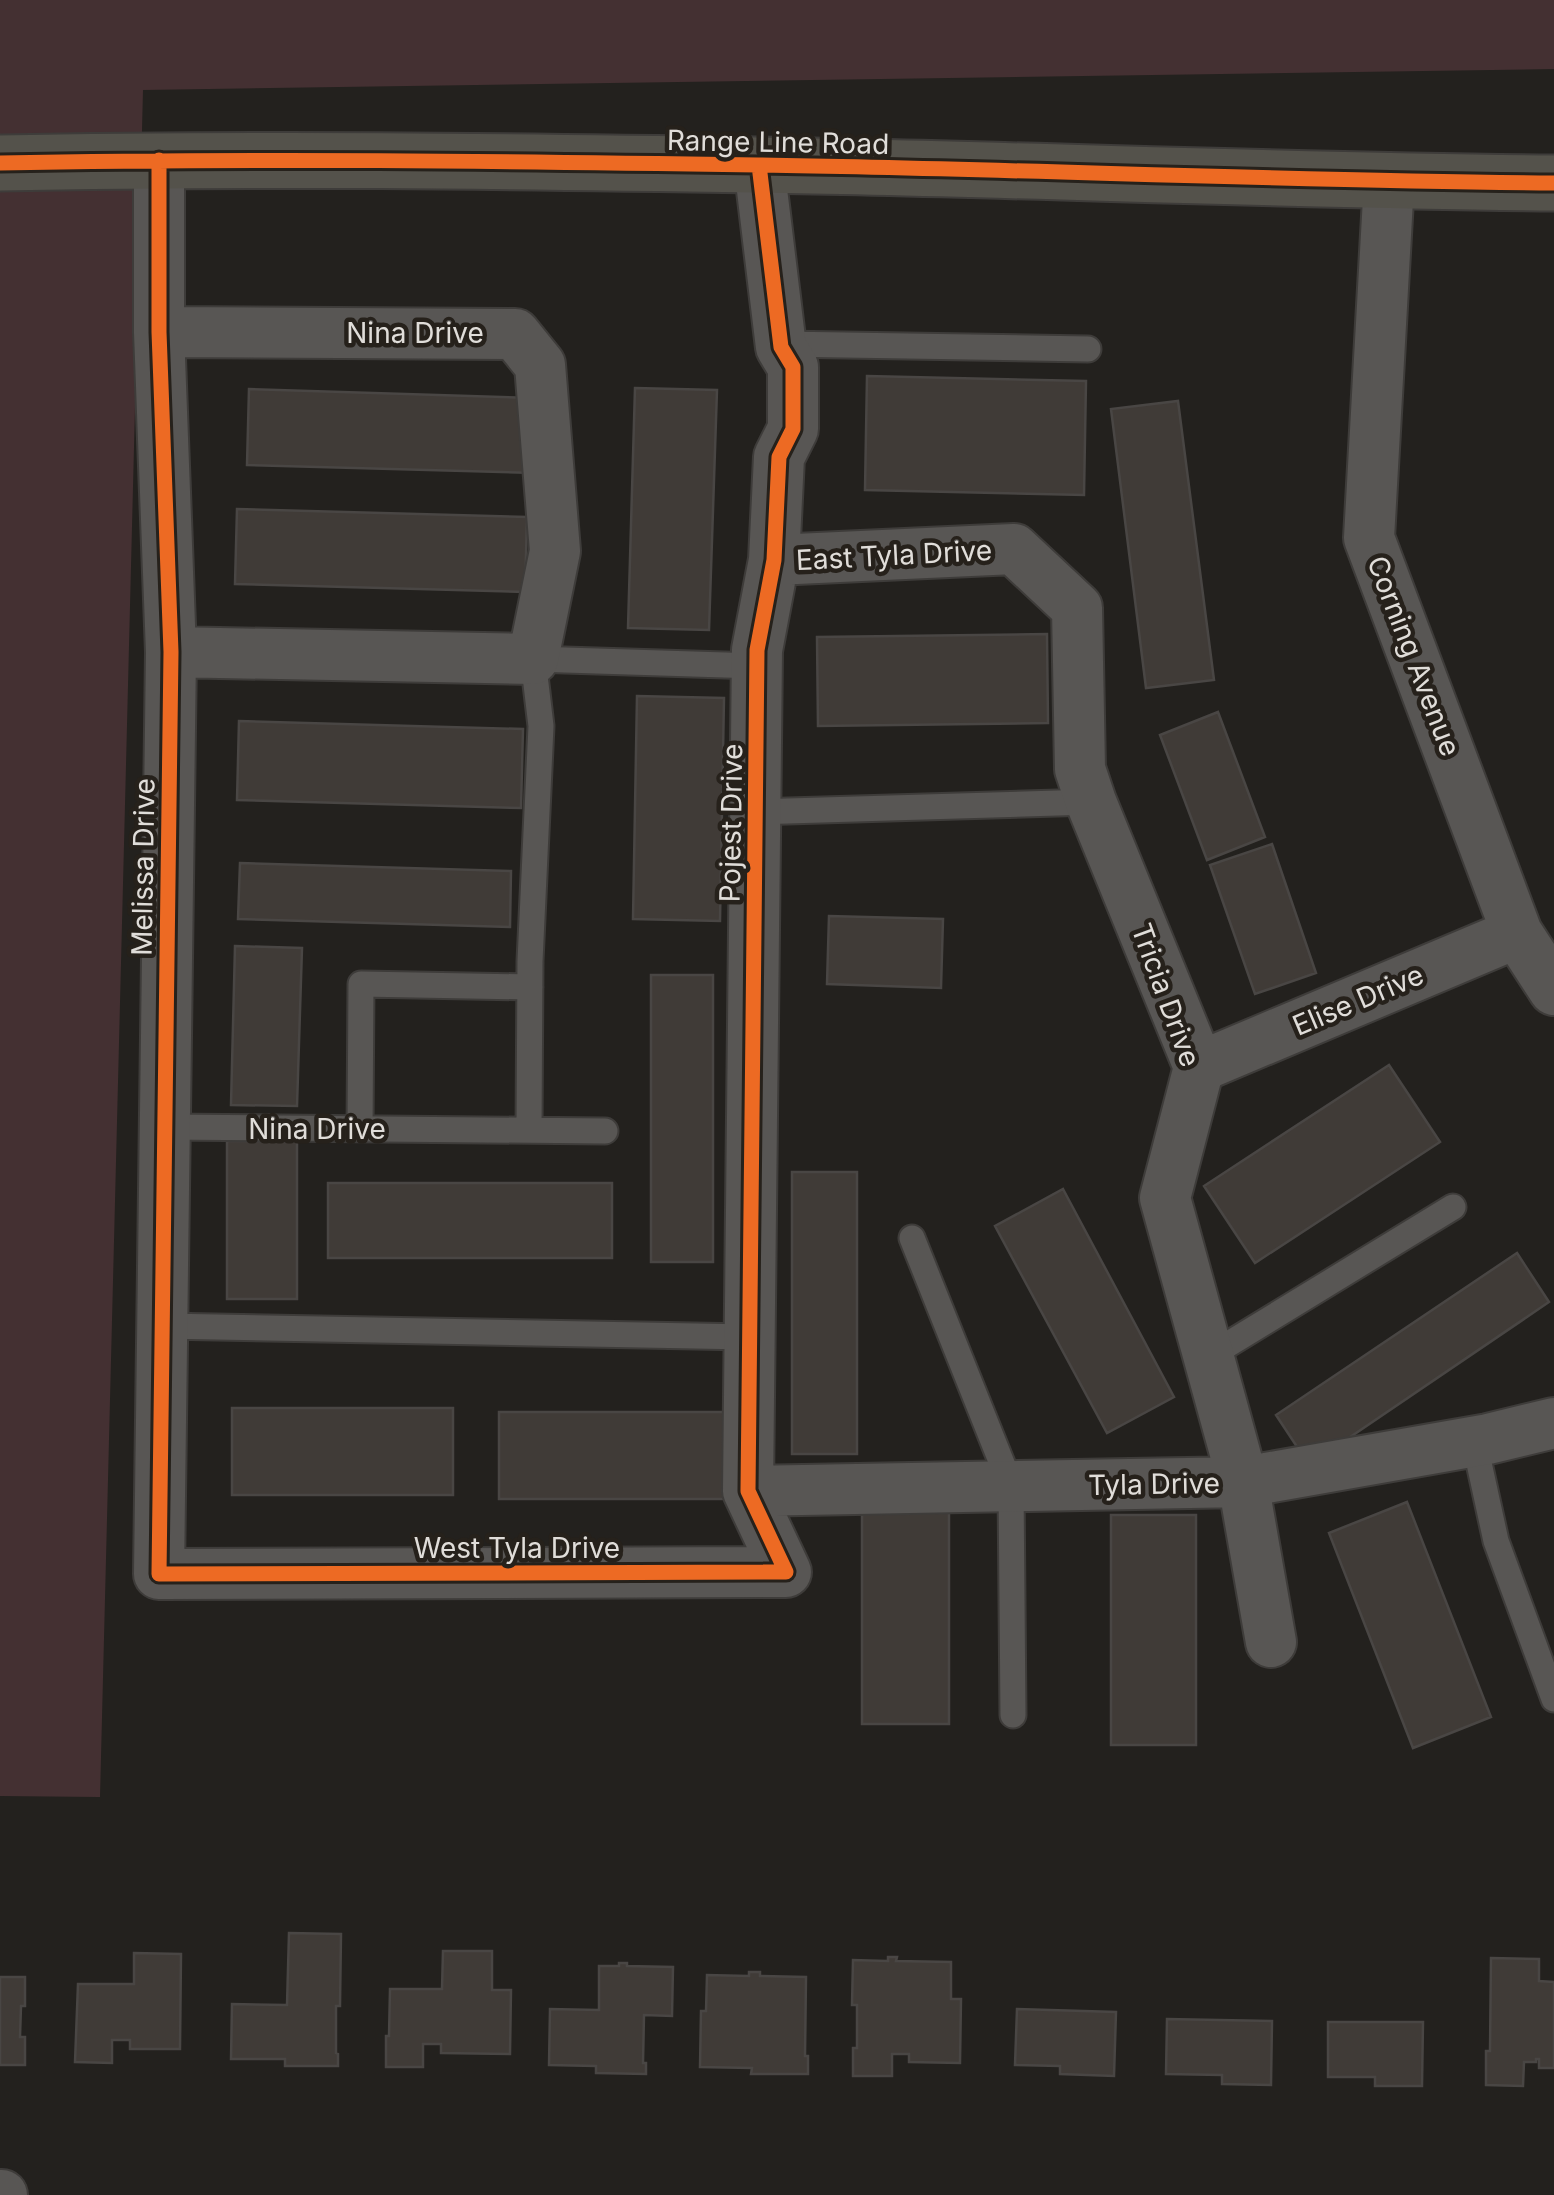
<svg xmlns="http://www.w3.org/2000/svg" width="1554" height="2195" viewBox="0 0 1554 2195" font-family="Inter,sans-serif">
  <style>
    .green { fill: #443032 }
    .building { fill: #403b37; stroke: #494644; stroke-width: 2.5 }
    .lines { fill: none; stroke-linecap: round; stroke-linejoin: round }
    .lane-casing { stroke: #3e3c3a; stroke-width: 29 }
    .street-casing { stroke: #3e3c3a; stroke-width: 54 }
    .secondary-casing { stroke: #3e3c3a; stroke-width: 59 }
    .lane { stroke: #585654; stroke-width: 25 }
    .street { stroke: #585654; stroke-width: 50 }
    .secondary { stroke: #54524b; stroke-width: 55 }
    .cycleway-casing { stroke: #26211b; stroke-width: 21 }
    .cycleway { stroke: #ed6a23; stroke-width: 15 }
    .labels { text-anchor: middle; stroke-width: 9; stroke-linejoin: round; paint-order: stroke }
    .street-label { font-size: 28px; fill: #e0ddd9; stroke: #26211b }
  </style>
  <rect width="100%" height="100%" fill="#23211e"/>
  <path class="green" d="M0 0H1554V69L143 90 100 1797 0 1796Z"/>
  <path class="building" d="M867 376 1086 381 1084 495 865 490Z
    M635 388 717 390 709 630 628 628Z
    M249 389 535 398 533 473 247 465Z
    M1178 401 1214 680 1146 688 1111 409Z
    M237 509 527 517 525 592 235 584Z
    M1047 634 1048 723 818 726 817 637Z
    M637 696 724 698 720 921 633 919Z
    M1218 712 1265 837 1207 860 1160 735Z
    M239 721 523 729 521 808 237 800Z
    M1272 844 1316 973 1255 994 1210 865Z
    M240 863 511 871 510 927 238 919Z
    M829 916 943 919 941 988 827 984Z
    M235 946 302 948 297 1106 231 1105Z
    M651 975H713V1262H651Z
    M1389 1065 1440 1142 1255 1263 1204 1186Z
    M227 1141H297V1299H227Z
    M792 1172H857V1454H792Z
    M328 1183H612V1258H328Z
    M1063 1189 1174 1397 1107 1433 995 1226Z
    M1517 1253 1549 1302 1309 1465 1276 1415Z
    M232 1408H453V1495H232Z
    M499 1412H727V1499H499Z
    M862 1502H949V1724H862Z
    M1407 1502 1491 1717 1413 1748 1329 1533Z
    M1111 1515H1196V1745H1111Z
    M289 1933 341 1934 340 2006H336V2053L338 2054V2066H285V2059H231L232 2004 287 2005Z
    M443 1951H492V1990H511L510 2054 441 2053V2044H423V2067H386V2036H389L390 1989H442Z
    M134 1953 181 1954 180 2049H130V2040H112V2063L75 2062 78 1984H134Z
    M888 1957H897L896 1961 951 1962V1999H961L960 2063 909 2062V2054H892V2076H853V2048H857V2005H852L853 1960 888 1961Z
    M1491 1958 1539 1959V1981L1554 1982V2068H1539V2059H1536V2062H1524L1523 2086 1486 2085V2051H1490Z
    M619 1963H627V1966L673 1967 672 2016 644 2015 643 2063H646V2074L596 2073V2066L549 2065 550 2009 599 2010V1966H619Z
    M749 1972H760V1976L806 1977 805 2056H808V2074H751L752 2068 700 2067 701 2011H706L707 1975 749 1976Z
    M0 1977H25V2006H21L20 2037H25V2065H0Z
    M1017 2009 1116 2012 1114 2076 1060 2074V2066L1015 2065Z
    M1167 2019 1272 2021 1271 2085 1222 2084V2075L1166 2074Z
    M1328 2022H1423L1422 2086H1375V2077H1328Z"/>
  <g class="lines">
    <g class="lane-casing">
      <path id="lane" d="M781 344 1088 349
        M757 812 1091 802
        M165 1127 605 1131
        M360 1129 361 984 530 987
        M529 1130 530 961 541 726 533 659 757 666
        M912 1238 1011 1486 1013 1715
        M163 1326 749 1337
        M1209 1356 1453 1207
        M1474 1440 1496 1541 1554 1699"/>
    </g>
    <g class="street-casing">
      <path id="street" d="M159 160V332L171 652 159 1574 786 1572 748 1491 757 650 774 560 779 457 793 429V367L781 347 759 165
        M1389 181 1369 538 1517 933 1554 990
        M159 332 515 334 540 365 555 551 533 659 171 652
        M774 560 1014 549 1077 608 1080 769 1091 802 1199 1067 1165 1198 1243 1482 1271 1642
        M1199 1067 1517 933
        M748 1491 1243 1482 1488 1439 1554 1423
        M0 2195H2"/>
    </g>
    <g class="secondary-casing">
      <path id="secondary" d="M0 163C252 158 505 161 758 165 1023 169 1288 181 1554 183"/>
    </g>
    <use href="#lane" class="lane"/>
    <use href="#street" class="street"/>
    <use href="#secondary" class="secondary"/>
    <g class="cycleway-casing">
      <path id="cycleway" d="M159 160V332L171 652 159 1574 786 1572 748 1491 757 650 774 560 779 457 793 429V367L781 347 759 165
        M0 163C252 158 505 161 758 165 1023 169 1288 181 1554 183"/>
    </g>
    <use href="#cycleway" class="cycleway"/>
  </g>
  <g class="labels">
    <g class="street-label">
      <text transform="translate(778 142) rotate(1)" y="10">Range Line Road</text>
      <text x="415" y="343">Nina Drive</text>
      <text transform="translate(894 555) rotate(-3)" y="10">East Tyla Drive</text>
      <text transform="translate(1414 656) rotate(69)" y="10">Corning Avenue</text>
      <text transform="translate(731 823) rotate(-89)" y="10">Pojest Drive</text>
      <text transform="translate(143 867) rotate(-89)" y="10">Melissa Drive</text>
      <text transform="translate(1166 995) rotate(70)" y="10">Tricia Drive</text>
      <text transform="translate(1358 1000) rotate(-23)" y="10">Elise Drive</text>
      <text x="317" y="1139">Nina Drive</text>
      <text transform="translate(1154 1484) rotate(-1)" y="10">Tyla Drive</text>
      <text x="517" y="1558">West Tyla Drive</text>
    </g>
  </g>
</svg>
